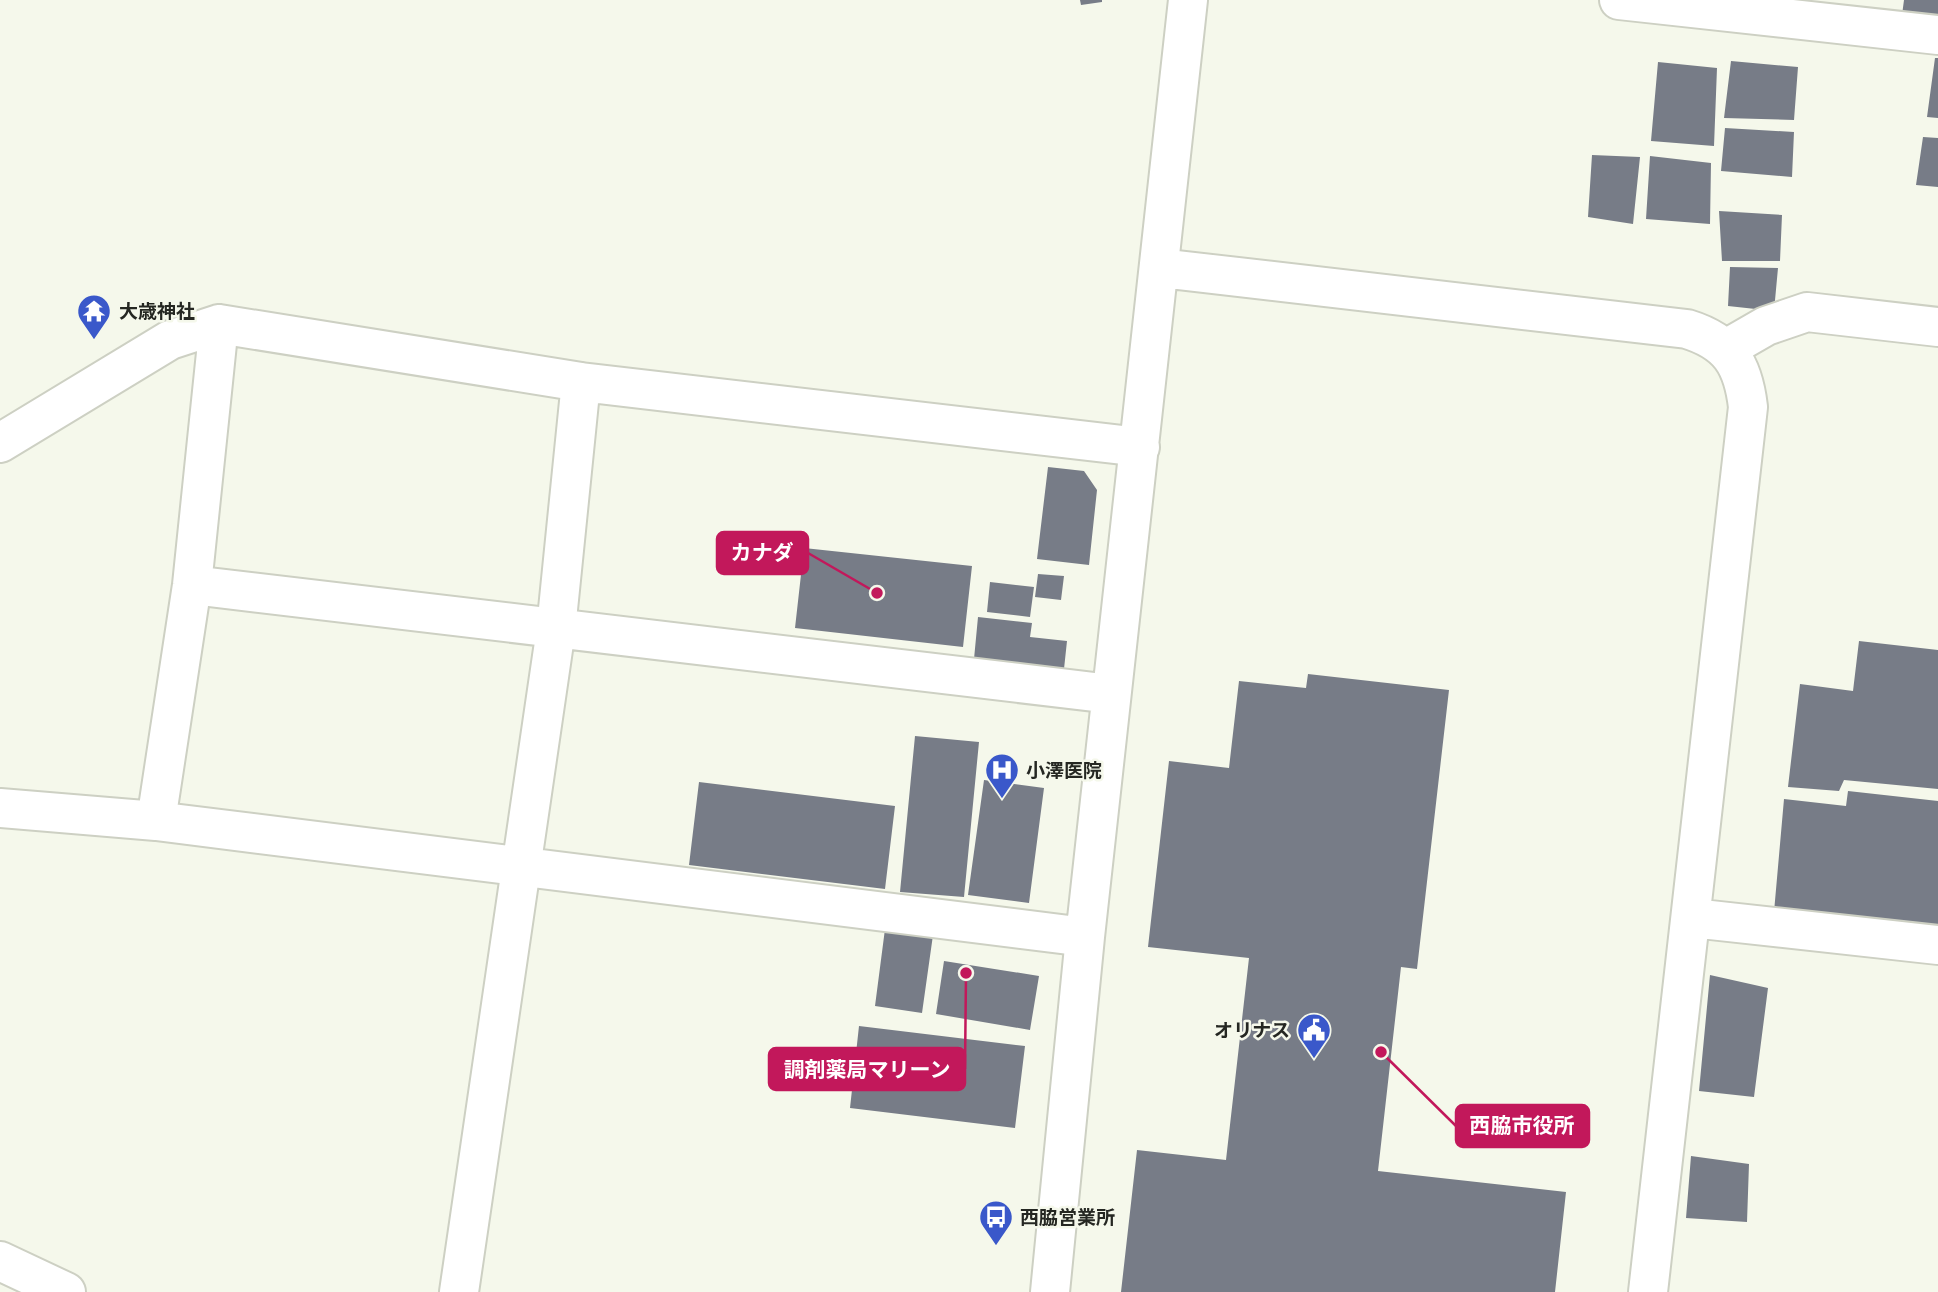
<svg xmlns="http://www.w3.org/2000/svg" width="1938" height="1292" viewBox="0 0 1938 1292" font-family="Manrope,'Noto Sans JP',sans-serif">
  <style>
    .building { fill: #777c87 }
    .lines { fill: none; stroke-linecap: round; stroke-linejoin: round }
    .minor-casing { stroke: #cdd0c3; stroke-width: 42 }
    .minor { stroke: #fff; stroke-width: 38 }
    .labels { text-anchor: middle; stroke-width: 5; stroke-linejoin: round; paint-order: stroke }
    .poi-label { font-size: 19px; font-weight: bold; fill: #252722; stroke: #f5f8eb; text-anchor: start }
    .leader { fill: none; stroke: #c2185b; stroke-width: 2.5 }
    .callout-dot { fill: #c2185b; stroke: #f5f8eb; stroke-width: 2.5 }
    .callout { fill: #c2185b; stroke: #c2185b; stroke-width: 2.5 }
    .callout-label { font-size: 21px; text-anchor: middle; font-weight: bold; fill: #fff }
  </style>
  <rect width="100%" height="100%" fill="#f5f8eb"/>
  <path class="building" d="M1080 0H1102V2L1081 5Z
    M1904 0H1938V19L1902 15Z
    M1935 58H1938V118L1927 117Z
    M1731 61 1798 67 1794 120 1724 118Z
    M1658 62 1717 68 1714 146 1651 141Z
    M1725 128 1794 132 1792 177 1721 171Z
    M1923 137 1938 138V187L1916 185Z
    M1592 155 1640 157 1633 224 1588 217Z
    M1650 156 1711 163 1710 224 1646 219Z
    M1719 211 1782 215 1780 261H1722Z
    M1730 267 1778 268 1774 311 1728 306Z
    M1048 467 1084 471 1097 490 1089 565 1037 559Z
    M804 548 972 566 963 647 795 628Z
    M1038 574 1064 576 1061 600 1035 597Z
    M990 582 1034 587 1030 617 987 612Z
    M978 617 1032 623 1030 637 1067 641 1064 669 974 659Z
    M1859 641 1938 650V789L1844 780 1839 791 1788 787 1800 684 1853 691Z
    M1308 674 1449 690 1417 969 1401 967 1378 1171 1566 1192 1555 1292H1121L1137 1150 1226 1160 1249 958 1148 947 1169 761 1229 768 1239 681 1306 688Z
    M915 736 979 742 964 897 900 892Z
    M984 780 1044 788 1029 903 968 895Z
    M699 782 895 806 885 889 689 865Z
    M1848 791 1938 801V928L1774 912 1784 799 1846 806Z
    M885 929 933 935 922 1013 875 1006Z
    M944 961 1039 976 1030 1030 936 1014Z
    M1710 975 1768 988 1754 1097 1699 1091Z
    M859 1026 1025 1046 1015 1128 850 1108Z
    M1691 1156 1749 1164 1747 1222 1686 1218Z"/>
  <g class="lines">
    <g class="minor-casing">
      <path id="minor" d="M1619 0 1938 35
        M1160 268 1687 329C1729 342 1743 364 1748 407L1648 1292
        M1726 349 1766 326 1807 312 1938 327
        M0 443 170 340 219 324 581 382 1140 447
        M192 585 1111 694
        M0 808 156 821 1085 937
        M156 821 192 585 219 324
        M1692 918 1938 945
        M0 1261 66 1292
        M459 1292 556 629 581 382
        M1050 1292 1085 937 1188 0"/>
    </g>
    <use href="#minor" class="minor"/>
  </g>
  <defs>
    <g id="temple-pin" transform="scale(1.75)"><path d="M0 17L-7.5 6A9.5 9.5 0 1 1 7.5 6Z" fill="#3a58ca" stroke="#f5f8eb"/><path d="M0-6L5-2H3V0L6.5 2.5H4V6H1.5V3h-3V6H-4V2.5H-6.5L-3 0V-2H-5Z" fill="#fff"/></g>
    <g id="hospital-pin" transform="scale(1.75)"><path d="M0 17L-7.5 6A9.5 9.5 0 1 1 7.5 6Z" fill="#3a58ca" stroke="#f5f8eb"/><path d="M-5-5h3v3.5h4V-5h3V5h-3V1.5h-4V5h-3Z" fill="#fff"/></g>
    <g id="civic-pin" transform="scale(1.75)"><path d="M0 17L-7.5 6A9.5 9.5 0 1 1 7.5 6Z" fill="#3a58ca" stroke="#f5f8eb"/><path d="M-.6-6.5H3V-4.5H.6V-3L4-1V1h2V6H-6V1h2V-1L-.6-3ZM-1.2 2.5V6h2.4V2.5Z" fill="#fff"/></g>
    <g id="bus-pin" transform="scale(1.75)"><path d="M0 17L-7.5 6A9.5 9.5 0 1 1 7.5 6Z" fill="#3a58ca" stroke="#f5f8eb"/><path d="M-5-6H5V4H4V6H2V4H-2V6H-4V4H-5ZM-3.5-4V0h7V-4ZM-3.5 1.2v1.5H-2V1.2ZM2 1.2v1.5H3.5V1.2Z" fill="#fff"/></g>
  </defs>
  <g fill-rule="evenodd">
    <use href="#temple-pin" x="94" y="311"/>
    <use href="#hospital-pin" x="1002" y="770"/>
    <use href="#civic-pin" x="1314" y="1030"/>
    <use href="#bus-pin" x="996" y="1217"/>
  </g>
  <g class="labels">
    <g class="poi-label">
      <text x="119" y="318">大歳神社</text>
      <text x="1026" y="777">小澤医院</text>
      <text x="1290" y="1037" text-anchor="end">オリナス</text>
      <text x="1020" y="1224">西脇営業所</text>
    </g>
  </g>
  <path class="leader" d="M877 593L808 553M966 973L965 1069M1381 1052L1456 1126"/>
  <g class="callout-dot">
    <circle cx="877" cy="593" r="7"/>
    <circle cx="966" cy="973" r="7"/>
    <circle cx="1381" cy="1052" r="7"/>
  </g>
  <g class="callout">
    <rect x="717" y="532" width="91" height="42" rx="7"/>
    <rect x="769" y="1048" width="196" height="42" rx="7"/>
    <rect x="1456" y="1105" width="133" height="42" rx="7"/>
  </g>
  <g class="callout-label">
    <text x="762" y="560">カナダ</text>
    <text x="867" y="1077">調剤薬局マリーン</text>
    <text x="1522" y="1133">西脇市役所</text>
  </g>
</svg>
